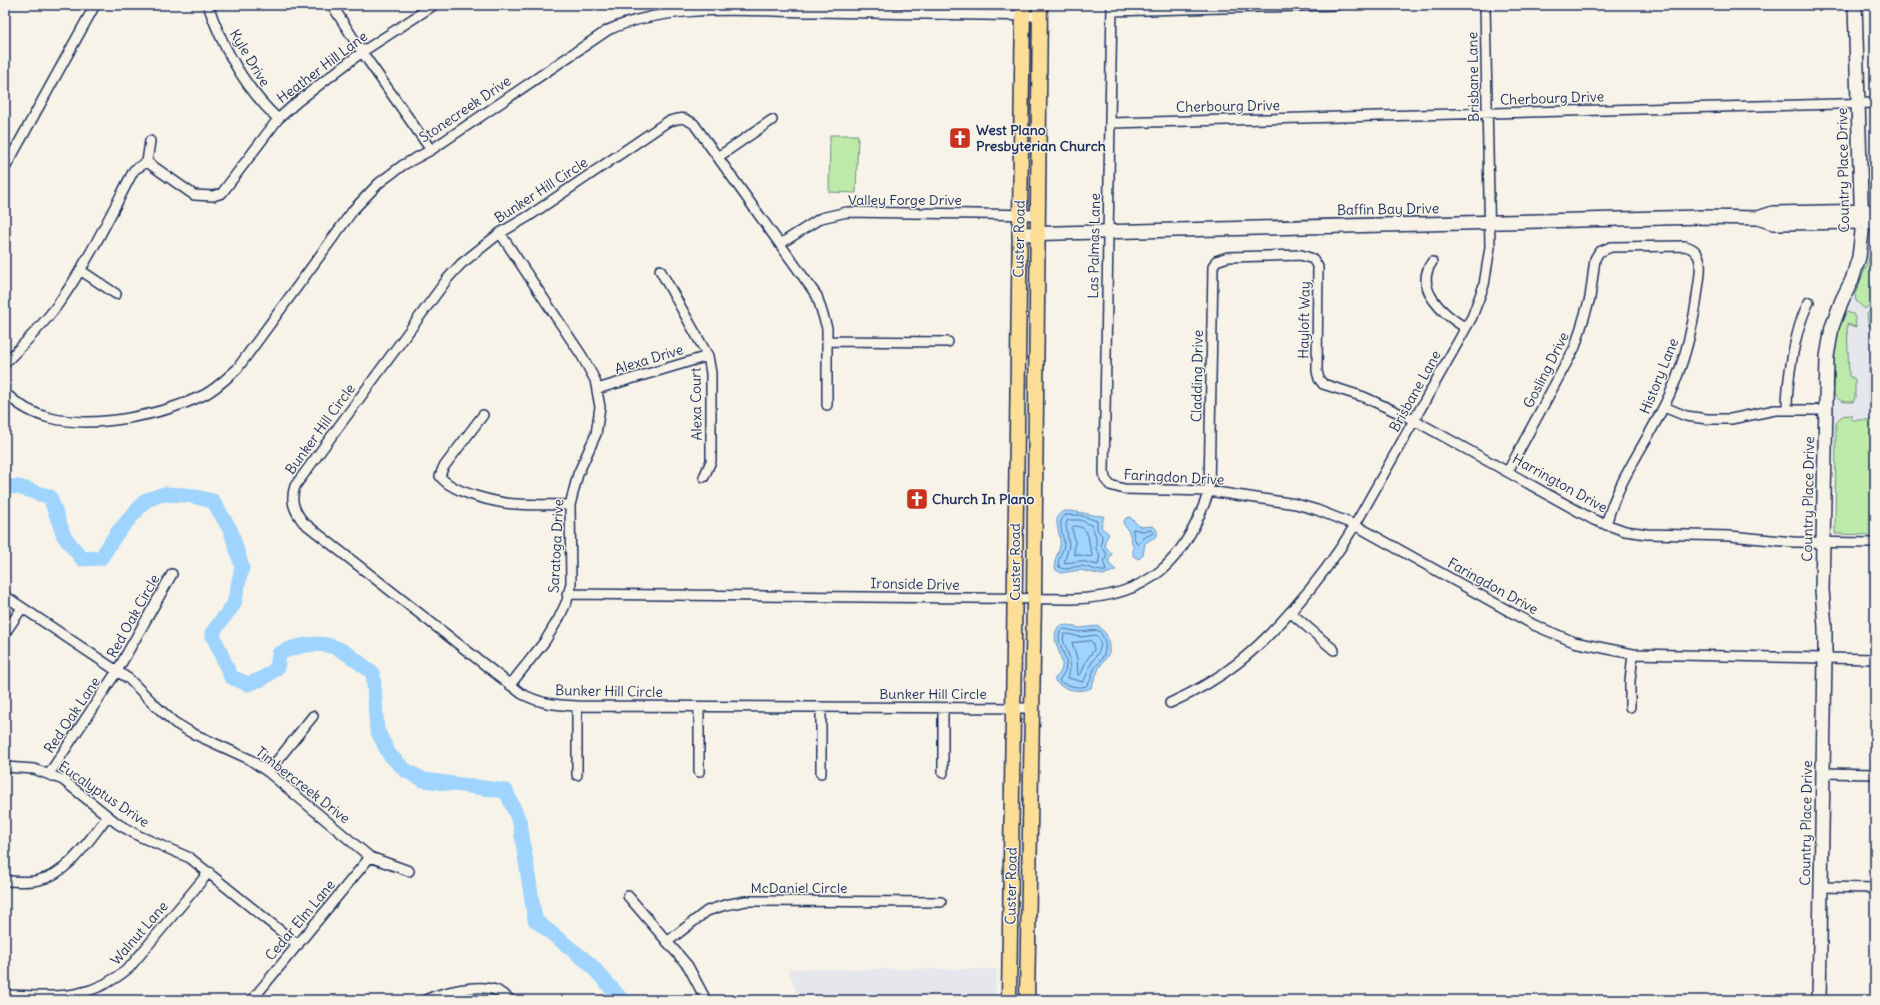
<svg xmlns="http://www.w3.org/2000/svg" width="1880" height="1005" viewBox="0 0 1880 1005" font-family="Delius,sans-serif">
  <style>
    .built { fill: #e6e6ed }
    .green { fill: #bdeaa8; stroke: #6c8c83 }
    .water { fill: #9ed4fd; stroke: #6a92bd }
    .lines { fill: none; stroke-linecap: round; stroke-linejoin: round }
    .shore { stroke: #4f719e; stroke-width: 1 }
    .river { stroke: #9ed4fd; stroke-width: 15 }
    .street-casing { stroke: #1b2f5e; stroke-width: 12 }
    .secondary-casing { stroke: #1b2f5e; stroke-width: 16 }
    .primary-casing { stroke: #1b2f5e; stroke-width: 17 }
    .street { stroke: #f7f3e8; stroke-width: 9 }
    .secondary { stroke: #f7f3e8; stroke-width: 13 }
    .primary { stroke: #fcde96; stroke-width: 14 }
    .labels { text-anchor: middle; stroke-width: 3; stroke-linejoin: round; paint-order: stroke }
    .street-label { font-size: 14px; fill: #1b2f5e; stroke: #f7f3e8 }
    .poi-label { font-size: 14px; font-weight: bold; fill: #1b2f5e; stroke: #f7f3e8; text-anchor: start }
  </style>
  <rect width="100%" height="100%" fill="#f7f3e8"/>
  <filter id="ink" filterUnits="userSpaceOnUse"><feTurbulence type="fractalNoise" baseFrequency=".025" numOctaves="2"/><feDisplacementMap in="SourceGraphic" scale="8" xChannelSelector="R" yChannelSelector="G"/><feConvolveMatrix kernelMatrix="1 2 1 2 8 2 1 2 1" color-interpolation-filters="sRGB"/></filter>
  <g filter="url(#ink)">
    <path class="built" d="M1873 224H1875V535L1835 534 1833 342 1843 309 1865 260Z
      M788 969H997L995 1000H799Z"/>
    <path class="green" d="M830 135H858L856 193 829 192Z
      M1875 231V300L1865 309 1856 301 1855 294 1868 262Z
      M1875 305V332L1869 326 1867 314Z
      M1846 312 1853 314 1855 318 1856 327 1847 324 1849 376 1855 379V398L1853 402C1841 402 1842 402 1834 395 1835 368 1831 335 1846 312Z
      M1875 362V374L1870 379 1875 385V404L1869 402V368Z
      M1875 414V535L1835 534 1836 422C1841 416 1843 415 1851 415V420H1875Z"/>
    <path class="water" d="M1065 511C1081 511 1090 516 1104 516L1101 527 1109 534 1105 541V546L1112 554 1109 559V564L1116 570 1103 575 1080 570 1061 573 1056 570C1052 560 1059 554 1060 545 1062 535 1049 515 1065 511Z
      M1130 517 1140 527 1153 526 1157 530V536L1145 543 1143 555 1139 559 1133 556V546L1129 532 1123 523 1126 518Z
      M1067 625 1080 628 1099 626 1106 634 1109 645V653L1099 668 1091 688C1081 693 1062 690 1055 681V678C1075 663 1045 643 1059 626Z"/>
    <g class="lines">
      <path class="shore" d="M1066 515H1080L1097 521V529L1102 536 1101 547 1107 554 1104 562 1106 571C1097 572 1090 567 1081 566 1073 566 1066 572 1059 567 1056 558 1065 551 1064 542 1063 534 1056 520 1066 515Z
        M1068 520H1081L1092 526 1096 537V549L1100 555 1098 565 1081 561 1064 563 1069 546 1066 525Z
        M1074 526C1088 526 1088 536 1090 547 1091 551 1092 553 1092 557L1074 554 1075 542 1072 528Z
        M1133 529 1143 531 1152 530 1154 533 1145 537 1138 545 1134 538Z
        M1064 629 1080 632 1098 630C1104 635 1108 648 1103 656 1101 661 1097 664 1094 669 1092 674 1091 683 1086 686 1081 689 1064 685 1059 681 1061 676 1066 672 1066 666 1068 654 1055 644 1060 632Z
        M1068 634 1080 637 1096 635C1106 647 1097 653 1091 664 1088 669 1087 676 1083 682L1068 678C1074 656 1067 657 1063 638L1064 635Z
        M1091 641 1093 643 1094 650 1086 661 1081 674 1078 675 1077 658 1072 643Z"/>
      <path class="river" d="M5 486 19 487 50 497 64 536 82 559 101 558 117 533 146 500 164 494 187 495 213 501 231 531 242 567 234 604 212 633 231 677 248 684 262 679 277 668 279 654C296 645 321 640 339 649 351 655 362 665 373 673L377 730 389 754 405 770 424 780 506 791 520 823 535 920 590 964 622 1000"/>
      <g class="street-casing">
        <path id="street" d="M208 5C223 49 244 87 278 119
          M332 5 362 52 431 150
          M1112 5 1104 472 1105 479 1110 485 1124 489 1209 491 1296 504 1317 510 1355 525 1534 625 1574 642 1633 654 1875 659
          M1112 11 1337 5
          M1110 123 1875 103
          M718 157 772 120
          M147 162 194 195 213 196 222 193 278 119 297 102 362 52 434 5
          M5 168 95 5
          M500 233 582 356 595 380 600 407 596 434 578 474 570 505 571 583 567 601 559 618 545 641 510 685
          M780 244 821 218 847 212 1038 215
          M1432 262C1413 289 1444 315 1466 328
          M80 270 116 294
          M660 270 708 356 711 373V461L704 477
          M827 341 948 342
          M5 363C23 345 41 327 56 307 87 265 110 215 134 170L147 162 150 141
          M597 389 708 356
          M5 393C17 404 33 414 50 418 95 429 162 415 204 395 216 389 227 378 237 369L354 209 379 183 403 165 431 150 608 30C668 3 748 11 813 12 889 13 965 15 1040 16
          M827 405V328L817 296 694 124C682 116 680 118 667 122L529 216 500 233 461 264 448 278 295 486C290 501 294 510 303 522L522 694C542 704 555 705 577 706L1031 708
          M1664 407 1686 416 1707 419H1731L1775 410H1825
          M1787 409C1787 380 1795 328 1809 302
          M483 415 443 468 440 476C450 491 487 500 505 503 525 506 549 504 570 505
          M1508 471 1575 347 1590 298 1595 259 1599 252 1611 247 1685 246C1706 251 1700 273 1698 289 1693 330 1682 372 1663 408 1644 447 1617 482 1606 525
          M567 594 1073 599C1150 597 1185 561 1209 491L1213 267 1216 261 1228 257 1301 255 1313 259 1318 267 1317 371 1319 379 1323 384 1364 397 1414 420 1594 520 1625 531 1647 534 1730 536 1793 542 1875 543
          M5 596 129 679 157 707 175 723 192 733 249 759 268 772 370 857 409 871
          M1290 612 1334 650
          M5 633 22 608
          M1170 703C1224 679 1255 652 1294 608 1317 582 1337 555 1355 525L1472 317 1484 285 1490 247 1485 5
          M1630 707V681L1633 654
          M943 708V773
          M5 767 34 769 63 780 118 824 139 836 190 858 298 945
          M268 772 313 716
          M699 772V707
          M821 773V707
          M1823 773 1875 774
          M49 774 117 671 172 574
          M577 775V706
          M5 881C16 881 28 883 39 880 69 874 90 838 108 816
          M1821 887 1875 888
          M628 896 688 966 706 1000
          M667 942 707 911 725 905 746 901 941 902
          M5 995C55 996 88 1002 129 968L209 872
          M252 1000 370 857
          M425 1000C443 992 479 983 498 991 502 994 507 997 511 1000"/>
      </g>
      <g class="secondary-casing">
        <path id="secondary" d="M1758 218 1773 213 1875 211
          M1019 234 1702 217 1758 218 1773 223 1875 222
          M1819 1000 1825 658V627L1822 590 1827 357 1832 327 1842 300 1852 280 1859 257 1862 232 1855 5"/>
      </g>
      <g class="primary-casing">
        <path id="primary" d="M1009 1000 1023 5
          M1027 1000 1034 599 1040 5"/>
      </g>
      <use href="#street" class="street"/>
      <use href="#secondary" class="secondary"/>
      <use href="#primary" class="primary"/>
    </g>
  </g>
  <defs>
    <g id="church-square" transform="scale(1.15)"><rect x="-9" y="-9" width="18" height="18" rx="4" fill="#c8321e" stroke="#f7f3e8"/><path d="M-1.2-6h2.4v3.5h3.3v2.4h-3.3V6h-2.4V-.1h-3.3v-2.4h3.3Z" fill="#fff"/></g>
  </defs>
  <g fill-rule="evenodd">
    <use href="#church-square" x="960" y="138"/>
    <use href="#church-square" x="917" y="499"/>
  </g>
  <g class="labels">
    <g class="street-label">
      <text transform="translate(250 58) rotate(59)" y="5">Kyle Drive</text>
      <text transform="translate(322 67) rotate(-37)" y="5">Heather Hill Lane</text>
      <text transform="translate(1473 77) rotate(-91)" y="5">Brisbane Lane</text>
      <text transform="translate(1552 98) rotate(-2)" y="5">Cherbourg Drive</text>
      <text transform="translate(1228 106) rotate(-1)" y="5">Cherbourg Drive</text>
      <text transform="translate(465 109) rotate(-34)" y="5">Stonecreek Drive</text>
      <text transform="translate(1843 170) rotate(-91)" y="5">Country Place Drive</text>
      <text transform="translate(541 190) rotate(-33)" y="5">Bunker Hill Circle</text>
      <text x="905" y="205">Valley Forge Drive</text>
      <text transform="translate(1388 209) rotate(-1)" y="5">Baffin Bay Drive</text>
      <text transform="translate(1019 239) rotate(-89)" y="5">Custer Road</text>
      <text transform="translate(1094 246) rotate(-89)" y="5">Las Palmas Lane</text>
      <text transform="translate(1304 320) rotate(-89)" y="5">Hayloft Way</text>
      <text transform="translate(649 359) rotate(-17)" y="5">Alexa Drive</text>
      <text transform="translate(1546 370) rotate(-63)" y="5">Gosling Drive</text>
      <text transform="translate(1197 376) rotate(-89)" y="5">Cladding Drive</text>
      <text transform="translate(1659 376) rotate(-68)" y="5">History Lane</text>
      <text transform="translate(1415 391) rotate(-61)" y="5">Brisbane Lane</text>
      <text transform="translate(696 404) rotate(-91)" y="5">Alexa Court</text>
      <text transform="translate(320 429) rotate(-54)" y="5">Bunker Hill Circle</text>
      <text transform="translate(1174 477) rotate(3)" y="5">Faringdon Drive</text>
      <text transform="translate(1560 483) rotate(29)" y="5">Harrington Drive</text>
      <text transform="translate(1808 499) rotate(-89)" y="5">Country Place Drive</text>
      <text transform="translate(556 546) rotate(-87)" y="5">Saratoga Drive</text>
      <text transform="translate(1015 562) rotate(-90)" y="5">Custer Road</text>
      <text transform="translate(915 584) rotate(1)" y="5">Ironside Drive</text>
      <text transform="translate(1493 586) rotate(29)" y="5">Faringdon Drive</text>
      <text transform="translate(133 616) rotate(-61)" y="5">Red Oak Circle</text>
      <text transform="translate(609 691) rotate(1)" y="5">Bunker Hill Circle</text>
      <text x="933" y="699">Bunker Hill Circle</text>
      <text transform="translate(72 715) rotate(-56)" y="5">Red Oak Lane</text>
      <text transform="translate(303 785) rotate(38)" y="5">Timbercreek Drive</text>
      <text transform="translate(104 794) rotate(34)" y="5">Eucalyptus Drive</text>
      <text transform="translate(1806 823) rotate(-89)" y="5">Country Place Drive</text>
      <text transform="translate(1011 886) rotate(-89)" y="5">Custer Road</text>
      <text x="799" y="893">McDaniel Circle</text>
      <text transform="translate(300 920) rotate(-50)" y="5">Cedar Elm Lane</text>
      <text transform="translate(139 933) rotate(-49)" y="5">Walnut Lane</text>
    </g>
    <g class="poi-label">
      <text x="976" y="135">West Plano<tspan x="976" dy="16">Presbyterian Church</tspan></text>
      <text x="932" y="504">Church In Plano</text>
    </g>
  </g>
  <rect width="1880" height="1005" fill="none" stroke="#f7f3e8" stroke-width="20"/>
  <rect x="10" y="10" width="1860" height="985" fill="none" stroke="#1b2f5e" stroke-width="1.5" filter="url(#ink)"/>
</svg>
